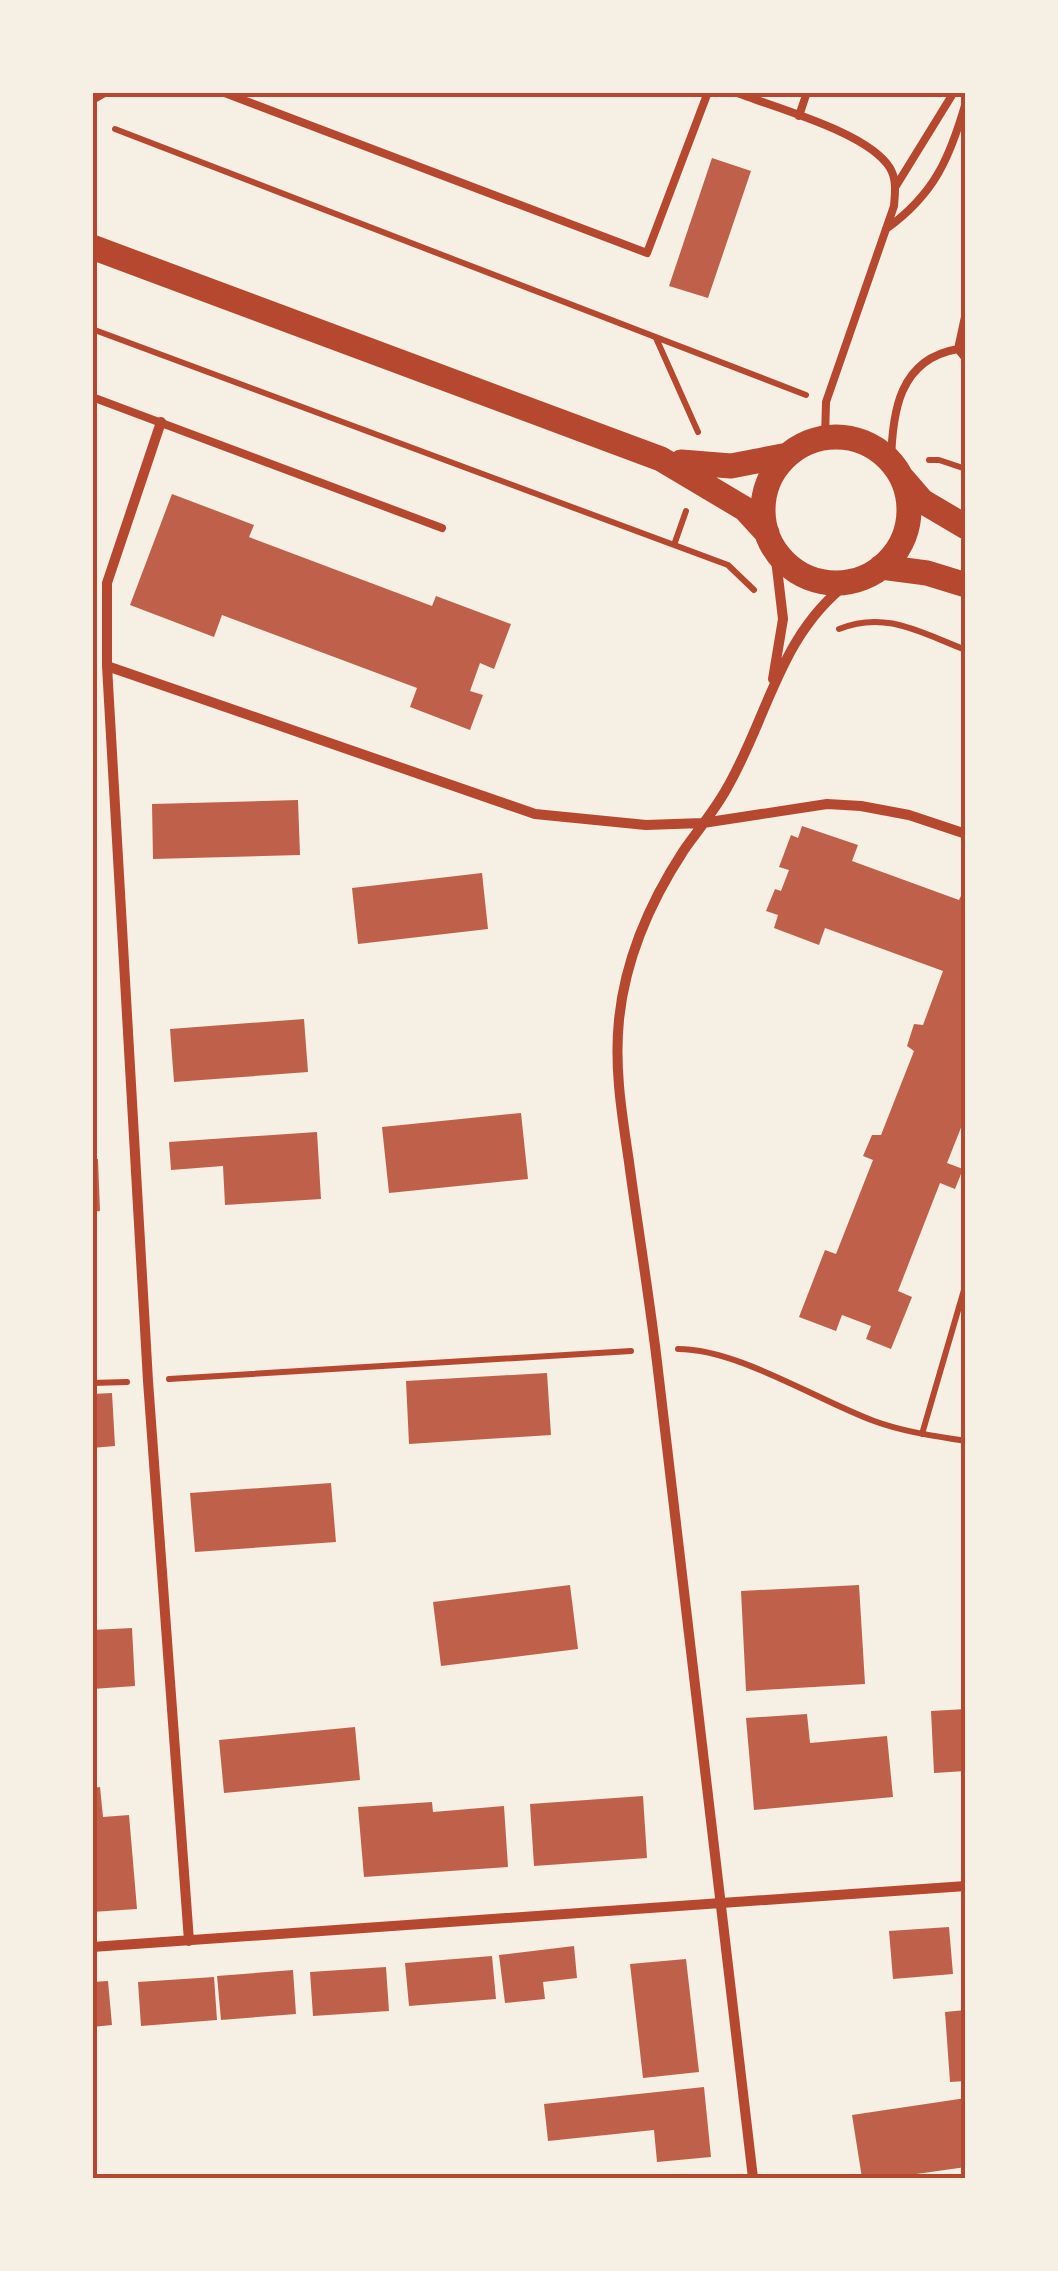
<svg xmlns="http://www.w3.org/2000/svg" width="1058" height="2271" viewBox="0 0 1058 2271" font-family="'Varela Round',sans-serif">
  <style>
    .building { fill: #bf614a }
    .lines { fill: none; stroke-linecap: round; stroke-linejoin: round }
    .path { stroke: #b5482f; stroke-width: 6 }
    .service { stroke: #b5482f; stroke-width: 8 }
    .minor { stroke: #b5482f; stroke-width: 10 }
    .primary { stroke: #b5482f; stroke-width: 25 }
    .neatline { fill: none; stroke: #b5482f; stroke-width: 4 }
  </style>
  <rect width="100%" height="100%" fill="#f6efe4"/>
  <path class="building" d="M712 158 751 171 708 298 669 286Z
    M172 494 254 525 249 537 432 606 436 596 511 624 494 669 480 663 470 691 483 695 470 730 410 707 417 688 222 615 214 637 130 605Z
    M298 800 300 855 153 859 152 804Z
    M802 826 858 845 852 861 959 900 966 885V1115L947 1163 963 1169 955 1189 940 1183 898 1291 912 1297 891 1349 866 1339 871 1326 842 1315 836 1331 799 1317 825 1250 836 1254 873 1160 863 1156 872 1135H881L914 1051 907 1046 914 1024 923 1025 943 971 825 928 819 945 774 928 778 915 766 911 775 889 781 891 789 870 779 867 791 835 798 838Z
    M482 873 488 929 358 944 352 888Z
    M304 1019 308 1072 174 1082 170 1029Z
    M521 1113 528 1179 389 1193 382 1127Z
    M317 1132 321 1199 225 1205 223 1166 171 1170 169 1142Z
    M92 1159H98L100 1211 92 1212Z
    M547 1373 551 1435 409 1444 406 1381Z
    M112 1393 115 1446 92 1448V1394Z
    M331 1483 336 1542 195 1552 190 1493Z
    M570 1585 578 1649 441 1666 433 1602Z
    M859 1585 865 1684 746 1691 741 1591Z
    M132 1628 135 1686 92 1689V1630Z
    M966 1709V1771L934 1773 931 1711Z
    M807 1714 810 1743 887 1736 893 1797 754 1810 746 1718Z
    M355 1727 360 1780 224 1793 219 1740Z
    M100 1787 103 1817 129 1815 137 1909 92 1912V1788Z
    M643 1796 647 1858 534 1866 530 1804Z
    M432 1802 433 1812 504 1806 508 1867 364 1877 358 1807Z
    M949 1927 953 1974 893 1979 889 1931Z
    M574 1946 577 1978 543 1982 545 1999 505 2003 499 1955Z
    M492 1956 496 1999 409 2006 405 1963Z
    M686 1959 699 2072 643 2078 630 1964Z
    M386 1967 389 2011 313 2016 310 1972Z
    M293 1970 296 2014 221 2020 217 1976Z
    M214 1977 217 2020 141 2026 138 1982Z
    M108 1981 112 2025 92 2027V1982Z
    M966 2010V2081L950 2082 945 2012Z
    M704 2087 711 2157 657 2162 654 2130 548 2141 544 2104Z
    M966 2098V2167L888 2178H862L852 2115Z"/>
  <g class="lines">
    <path class="path" d="M115 129 806 395
      M92 329 728 565 754 590
      M656 338 698 432
      M929 460H939L966 469
      M674 545 686 511
      M839 629C886 610 921 633 966 650
      M678 1349C738 1349 817 1400 874 1421 904 1432 935 1436 966 1441
      M169 1379 631 1351
      M92 1383 127 1382
      M922 1434 966 1283"/>
    <path class="service" d="M222 92 647 253 708 92
      M735 92C775 108 868 132 890 168 897 180 895 193 894 206L826 402 825 438
      M94 99 106 92
      M799 116 807 92
      M896 186 954 92
      M886 229C935 194 950 157 966 102
      M966 312 958 349 966 359
      M92 397 442 528
      M891 463C892 412 899 359 958 349"/>
    <path class="minor" d="M161 422 107 583V666L148 1381 189 1941
      M107 666 535 814 646 825 703 823 827 804 861 806 909 815 966 834
      M773 679 783 619 775 551
      M92 1947 966 1886
      M753 2178C722 1906 690 1634 657 1362 649 1295 638 1229 629 1162 622 1115 614 1068 619 1020 625 959 650 902 684 850 698 830 715 810 727 788 769 715 779 635 849 582"/>
    <path class="primary" d="M92 247 661 459 745 509 767 533
      M763 510a73 73 0 1 1 146 0a73 73 0 1 1-146 0Z
      M681 462 731 466 788 455
      M903 479 922 501 966 527
      M881 567 927 573 966 585"/>
  </g>
  <rect width="1058" height="2271" fill="none" stroke="#f6efe4" stroke-width="190"/>
  <rect x="95" y="95" width="868" height="2081" class="neatline"/>
</svg>
